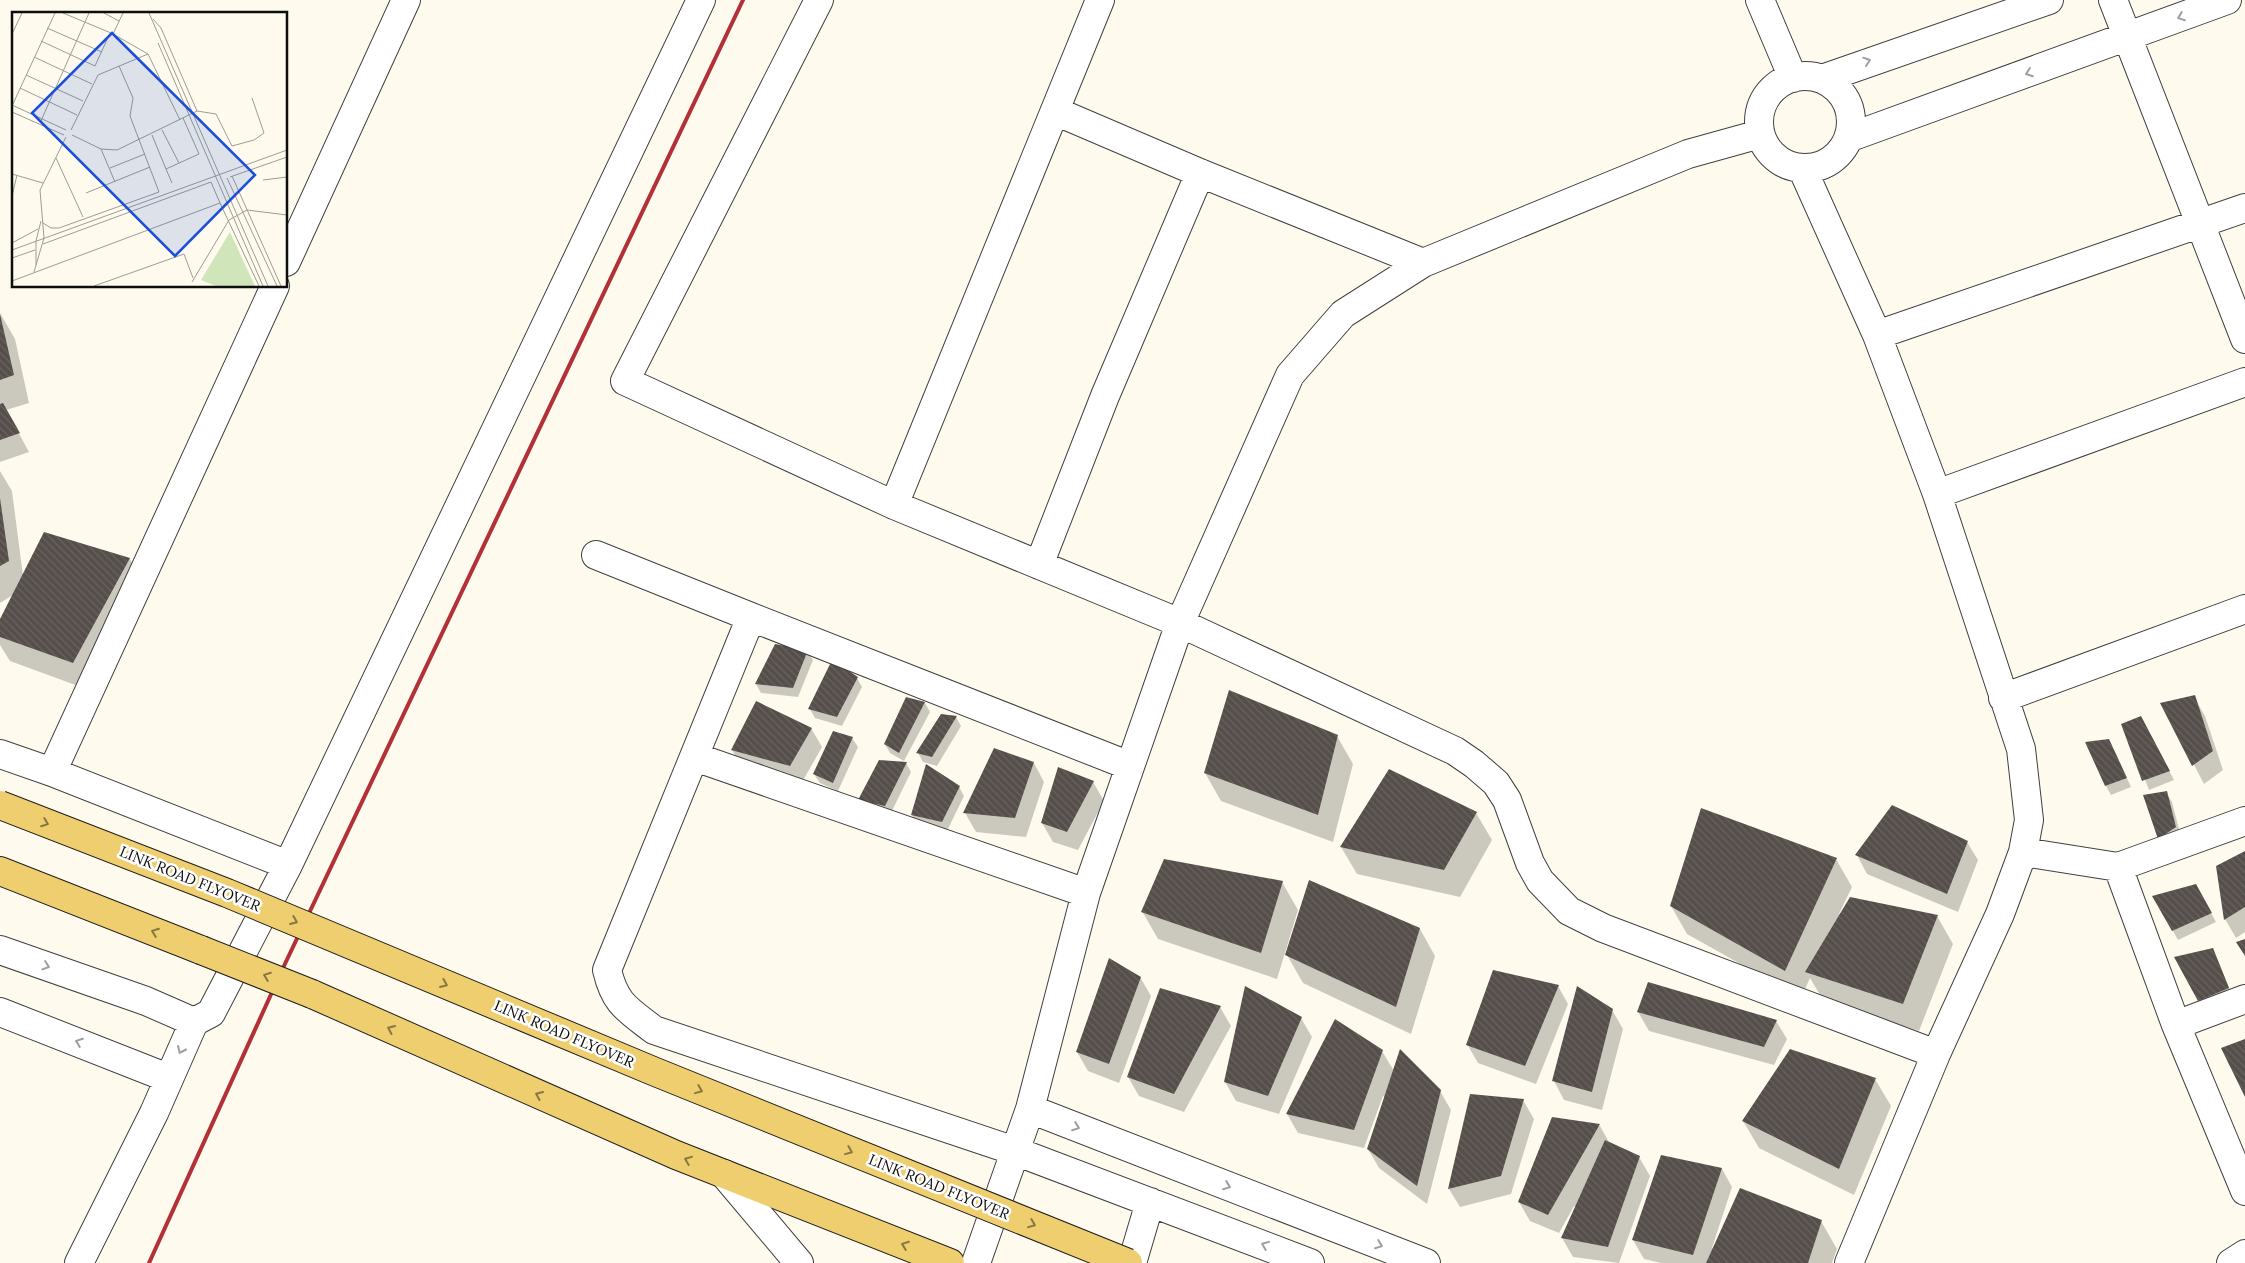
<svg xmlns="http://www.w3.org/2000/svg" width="2245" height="1263" viewBox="0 0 2245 1263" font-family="Lora,serif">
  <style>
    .shadow { fill: #0003 }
    .building { fill: url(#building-back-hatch) }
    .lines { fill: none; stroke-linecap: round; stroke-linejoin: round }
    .minor-casing { stroke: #404040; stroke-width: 30 }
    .major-casing { stroke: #1e1e1e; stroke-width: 30 }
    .minor { stroke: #fff; stroke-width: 28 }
    .major { stroke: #eece6e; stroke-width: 28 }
    .rail { stroke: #b23036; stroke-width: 4 }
    .major-bridge-casing { stroke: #1e1e1e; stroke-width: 30; stroke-linecap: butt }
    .major-bridge { stroke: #eece6e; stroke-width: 28 }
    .oneway { stroke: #9e9e9e }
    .oneway2 { stroke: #897742 }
    .labels { text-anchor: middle; stroke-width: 5; stroke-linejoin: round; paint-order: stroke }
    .street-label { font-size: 15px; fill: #0d0d0d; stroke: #fff }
    .inset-road { fill: none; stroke: #9e9c94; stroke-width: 1 }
    .view { fill: #1d4ed8; fill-opacity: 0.15; stroke: #1d4ed8; stroke-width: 2.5 }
    .inset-edge { fill: none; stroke: #0d0d0d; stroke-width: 2.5 }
  </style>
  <defs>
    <pattern id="building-back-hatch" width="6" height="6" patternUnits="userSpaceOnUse" patternTransform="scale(1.25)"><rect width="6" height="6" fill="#554e4a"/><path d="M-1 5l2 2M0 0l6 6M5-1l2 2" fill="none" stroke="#686360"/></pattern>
  </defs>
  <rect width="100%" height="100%" fill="#fefbee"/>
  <path class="shadow" d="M0 313 15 339 29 403 6 410 29 452 0 462Z
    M0 471 12 491 23 576 130 559 145 586 89 690 10 661 0 645V622L13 595 0 603Z
    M807 651 813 660 798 697 761 693 756 684Z
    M857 678 862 687 842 726 815 718 810 709Z
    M2194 697 2205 716 2223 770 2204 784 2162 704Z
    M907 698 925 703 930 712 904 761 890 753 885 744Z
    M956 717 961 726 937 766 923 762 918 753Z
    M2123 724 2146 727 2174 780 2149 790Z
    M811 728 822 747 801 784 743 769 732 750Z
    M1337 736 1353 764 1333 842 1221 801 1205 773Z
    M852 738 858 747 838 791 820 783 814 774Z
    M995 749 1034 763 1044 782 1026 837 976 832 965 813Z
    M2114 750 2131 787 2111 795 2106 786Z
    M906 763 911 772 890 815 859 800Z
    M1093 782 1104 801 1078 850 1053 842 1042 823Z
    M959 787 964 796 947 831 917 824 912 815Z
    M2166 793 2172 802 2181 837 2159 839Z
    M1476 813 1492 840 1460 897 1357 874 1341 847Z
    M1967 842 1978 860 1958 912 1867 874 1857 855Z
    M2245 852V932L2236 938 2225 919Z
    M1836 859 1852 887 1839 914 1937 916 1953 944 1919 1031 1823 1000 1810 978 1801 998 1687 934 1671 906Z
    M1282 882 1298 910 1277 979 1158 939 1142 911Z
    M2196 886 2216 922 2178 940 2154 896Z
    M1420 929 1435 956 1411 1034 1303 983 1287 955Z
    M2213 949 2233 997 2204 1009 2199 1000Z
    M1140 977 1151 996 1119 1083 1088 1071 1077 1052Z
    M1558 986 1568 1004 1536 1084 1478 1063 1467 1044Z
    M1220 1007 1231 1026 1184 1112 1139 1096 1128 1077Z
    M1612 1010 1623 1029 1602 1110 1564 1100 1554 1081Z
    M1638 1012 1776 1021 1787 1039 1774 1065 1649 1031Z
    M1301 1018 1312 1037 1279 1114 1236 1101 1225 1082Z
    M1382 1051 1394 1071 1440 1091 1451 1110 1427 1204 1379 1168 1368 1149 1385 1097 1383 1096 1364 1148 1298 1133 1287 1114Z
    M1875 1079 1891 1106 1854 1195 1759 1148 1743 1121Z
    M1523 1100 1534 1119 1511 1194 1460 1207 1449 1189Z
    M1553 1119 1600 1126 1610 1144 1639 1157 1650 1176 1619 1263 1573 1257 1562 1238 1576 1207 1574 1206 1559 1233 1530 1221 1519 1202Z
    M1722 1169 1732 1187 1712 1248 1821 1221 1837 1249 1832 1263H1661L1644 1259 1633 1240Z"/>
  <path class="building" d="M0 314 14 375 0 380Z
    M3 403 20 433 0 440V404Z
    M0 498 9 561 0 566Z
    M44 532 130 558 73 663 0 637V619Z
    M775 644 808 650 793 688 755 684Z
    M832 660 858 677 837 717 808 709Z
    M1229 690 1338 735 1318 815 1204 773Z
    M2195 695 2213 751 2192 766 2160 703Z
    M906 697 925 702 899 753 884 744Z
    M756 701 812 728 790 766 731 750Z
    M941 714 957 716 932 757 916 753Z
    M2141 716 2170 771 2142 781 2121 724Z
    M833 731 853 737 833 783 813 774Z
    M2109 739 2127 778 2105 786 2085 742Z
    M994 748 1034 762 1015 818 963 813Z
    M879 760 907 762 885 806 858 800Z
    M926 764 960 786 942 822 911 815Z
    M1058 767 1094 781 1067 832 1041 823Z
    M1389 769 1477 812 1444 870 1340 847Z
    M2167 791 2176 827 2158 839 2143 795Z
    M1892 805 1968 841 1947 894 1855 855Z
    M1701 808 1837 858 1785 971 1670 906Z
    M2245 851V907L2224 920 2216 866Z
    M1164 859 1283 881 1261 953 1141 912Z
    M1309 880 1420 928 1396 1007 1285 955Z
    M2196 884 2212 913 2172 931 2152 896Z
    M1850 897 1938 915 1903 1004 1805 972Z
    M2245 939V956L2236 942Z
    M2213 948 2229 988 2198 1001 2174 957Z
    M1109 958 1141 977 1109 1064 1076 1052Z
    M1493 970 1559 985 1525 1066 1466 1045Z
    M1648 982 1777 1020 1764 1047 1637 1012Z
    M1245 986 1302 1017 1268 1096 1224 1082Z
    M1577 986 1613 1009 1592 1092 1552 1081Z
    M1160 988 1221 1006 1174 1094 1127 1077Z
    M1335 1019 1383 1050 1354 1130 1286 1114Z
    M2245 1039V1097L2221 1048Z
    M1400 1049 1441 1090 1417 1186 1367 1149Z
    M1790 1049 1876 1078 1839 1169 1742 1121Z
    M1470 1094 1524 1099 1501 1176 1448 1189Z
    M1552 1117 1600 1124 1548 1215 1518 1202Z
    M1605 1140 1640 1156 1608 1247 1561 1238Z
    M1661 1155 1722 1168 1693 1255 1632 1240Z
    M1740 1188 1822 1220 1808 1263H1706Z"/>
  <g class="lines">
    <g class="minor-casing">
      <path id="minor" d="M819 0 625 381 894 505 1180 623 1455 751 1474 764 1496 783 1507 800 1530 863 1540 881 1569 911 1603 928 1936 1054
        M1760 0 1793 78
        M2113 0 2245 339
        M1759 122a46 46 0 1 1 92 0a46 46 0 1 1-92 0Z
        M1822 79 2049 0
        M1055 111 1200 173 1423 263
        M1848 138 2227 0
        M1802 168 1877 335 1937 494 2021 749 2029 820 2023 852 2000 914 1936 1054 1849 1263
        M286 262 406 0
        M1877 335 2245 208
        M1937 494 2245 382
        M894 505 1100 0
        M596 555 751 617 607 970C615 1004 627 1009 654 1030L1015 1151 1310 1263
        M1039 565 1105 396 1200 173
        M751 617 1130 766
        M2003 698 2245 609
        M0 754 52 772 275 286
        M695 757 1086 893
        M52 772 288 865 701 0
        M2245 821 2118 867 2176 1025 2245 1191
        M2023 852 2118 867
        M0 950 146 1001 194 1022
        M0 1012 168 1078
        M2176 1025 2245 999
        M1030 1109 1426 1263
        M724 1174 799 1263
        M79 1263 154 1113 194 1022 211 1013 288 865
        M976 1263 1030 1109 1086 893 1180 623 1290 375 1343 314 1423 263 1688 154 1760 134
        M1132 1263 1150 1202
        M2231 1263 2245 1254"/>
    </g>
    <g class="major-casing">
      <path id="major" d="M0 871 201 950
        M312 994 676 1155 950 1263"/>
    </g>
    <use href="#minor" class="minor"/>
    <use href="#major" class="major"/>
    <path class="rail" d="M149 1263 283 968 743 0"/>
    <g class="major-bridge-casing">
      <path id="major-bridge" d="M0 805 227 893 653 1071 1128 1263
        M201 950 312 994"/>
    </g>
    <use href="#major-bridge" class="major-bridge"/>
  </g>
  <defs><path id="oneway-chevron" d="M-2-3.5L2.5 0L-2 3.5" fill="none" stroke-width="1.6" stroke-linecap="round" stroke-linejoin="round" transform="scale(1.25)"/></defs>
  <g class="oneway">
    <use href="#oneway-chevron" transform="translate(2181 17) rotate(159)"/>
    <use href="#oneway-chevron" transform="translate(1867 61) rotate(-19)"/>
    <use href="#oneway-chevron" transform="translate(2029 73) rotate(160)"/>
    <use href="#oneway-chevron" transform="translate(46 966) rotate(19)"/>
    <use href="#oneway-chevron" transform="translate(79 1042) rotate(-159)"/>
    <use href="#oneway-chevron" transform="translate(181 1050) rotate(114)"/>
    <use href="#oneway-chevron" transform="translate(1076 1127) rotate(21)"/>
    <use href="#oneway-chevron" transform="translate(1227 1186) rotate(21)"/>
    <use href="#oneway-chevron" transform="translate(1265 1245) rotate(-158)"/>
    <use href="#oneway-chevron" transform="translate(1379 1245) rotate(21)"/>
  </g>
  <g class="oneway2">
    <use href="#oneway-chevron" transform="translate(45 823) rotate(21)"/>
    <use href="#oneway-chevron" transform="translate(294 921) rotate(23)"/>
    <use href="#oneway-chevron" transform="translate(155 932) rotate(-159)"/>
    <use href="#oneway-chevron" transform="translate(267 976) rotate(-159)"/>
    <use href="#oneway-chevron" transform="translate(444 984) rotate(23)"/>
    <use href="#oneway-chevron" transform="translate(391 1029) rotate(-156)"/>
    <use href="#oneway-chevron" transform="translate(699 1090) rotate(22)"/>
    <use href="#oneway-chevron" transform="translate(539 1095) rotate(-156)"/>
    <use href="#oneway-chevron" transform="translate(849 1151) rotate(22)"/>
    <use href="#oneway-chevron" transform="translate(688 1160) rotate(-158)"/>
    <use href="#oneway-chevron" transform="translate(1032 1224) rotate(22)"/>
    <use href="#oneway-chevron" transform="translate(905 1245) rotate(-159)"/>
  </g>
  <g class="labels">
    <g class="street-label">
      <text transform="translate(190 879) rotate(22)" y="5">LINK ROAD FLYOVER</text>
      <text transform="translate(564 1034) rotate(23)" y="5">LINK ROAD FLYOVER</text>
      <text transform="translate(939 1187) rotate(22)" y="5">LINK ROAD FLYOVER</text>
    </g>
  </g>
  <g transform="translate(12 12)">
    <rect width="275" height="275" fill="#fefbee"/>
    <path d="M218 220 243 274H204L189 268Z" fill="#d1e5ba"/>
    <path class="inset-road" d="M51 1 99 21M92 1 107 9M111 1 101 22 136 42 168 108M137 1 256 274M35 16 90 40M0 22 10 1M29 29 83 54 98 21M146 31 251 274M22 45 80 72M14 63 71 89M8 76 65 103M0 93 54 118M0 94 43 1M185 99 204 102 220 134 242 128 252 121 240 86M0 100 52 123M28 111 77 1M59 118 86 63 136 42M150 118 167 151M60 123 89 137 105 138 185 99 149 16 141 7M140 123 154 157M89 137 103 170M44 146 71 205M98 156 133 142M0 162 31 171M220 164 269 274M218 165 275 145M215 166 265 274M251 168 275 165M160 171 154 157 187 142 171 106M74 181 138 155M0 184 5 163M31 211 39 216H47L147 180 118 104 121 86 107 54M0 231 26 217M31 232 199 170 208 191M0 238 275 138M0 246 23 238M24 253V229L29 209M22 260 32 226 28 178 54 125M0 269 208 191 247 274M180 270 217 208 235 198 275 203M82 274 172 242 181 266"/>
    <path class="view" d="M100 21 243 163 163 244 20 101Z"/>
    <rect width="275" height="275" class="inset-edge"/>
  </g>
</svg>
